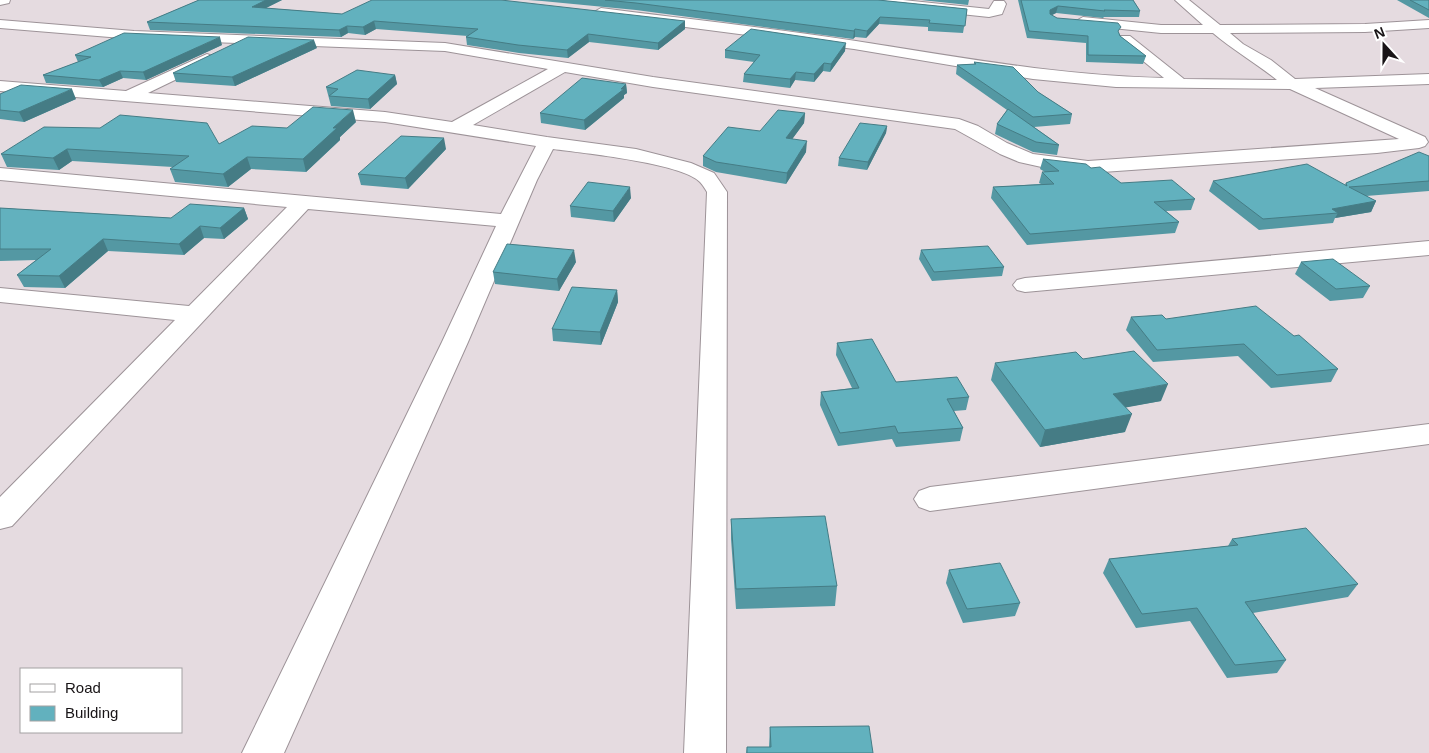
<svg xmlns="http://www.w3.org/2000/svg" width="1429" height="753" viewBox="0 0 1429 753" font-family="Arial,sans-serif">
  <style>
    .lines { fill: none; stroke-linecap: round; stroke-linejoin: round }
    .minor-casing { stroke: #9d9398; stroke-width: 2 }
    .minor { fill: #fff; fill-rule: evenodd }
    .wall { fill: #5498a3 }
    .shaded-wall { fill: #457c85 }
    .building { fill: #62b1be; stroke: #457c85 }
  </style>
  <rect width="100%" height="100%" fill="#e5dbe0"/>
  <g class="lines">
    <g class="minor-casing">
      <path id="minor" d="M0 0H10L9 3 0 5Z
        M860 0H903L989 9 994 1H1004L1006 4 1002 14 989 17 866 4Z
        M1175 0H1189L1220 25 1365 24 1429 20V28L1365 32 1230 33 1243 44 1271 60 1295 79 1429 74V84L1315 88 1425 137 1428 142 1425 146 1419 148 1377 153 1088 173 1046 168 1019 162 1000 154 955 129 653 87 565 72 473 125 547 137 636 149 691 163 714 173 727 192 726 753H684L707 192C705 189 703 185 700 182 682 163 582 153 553 149L537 180 468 342 284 753H242L442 342 496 226 308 209 12 526 0 529V497L175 320 0 302V288L189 306 287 207 0 180V168L501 214 536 146 385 122 0 91V81L126 91 207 54 212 56 215 59 212 62 148 93 385 112 452 122 548 69 445 51 134 39 0 28V20L134 31 445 43 653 77 959 119 978 126 1007 143 1033 154 1088 161 1399 139 1290 89 1116 87 1033 79 854 49 601 16 594 12 601 8C686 19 772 28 856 41 959 57 1060 76 1164 78L1120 42 1118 39 1120 36H1130L1184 79 1277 80C1256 63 1233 50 1213 33H1161L1083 25 1076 21 1083 17 1161 25H1203Z
        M1429 241V255L1025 292 1017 290 1013 285 1017 280 1025 278Z
        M1429 424V444L930 511 919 507 914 499 919 491 930 487Z"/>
    </g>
    <use href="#minor" class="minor"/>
  </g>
  <path class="wall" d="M199 0H282L266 8 342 14 685 21V29L658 50 589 42 568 58 519 53 467 45 466 37 468 36 376 29 365 35 348 33 341 37 150 30 147 22Z
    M528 0H878L967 9 963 33 928 31V27L879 24 866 38 855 37 853 39 636 10 542 1Z
    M921 0H969L968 5Z
    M1018 0H1133L1140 11 1139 17H1104L1103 18 1056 13 1052 15 1057 18 1120 34V36L1146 56 1143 64 1086 62V43L1027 38Z
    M1397 0H1429V18Z
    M222 45 146 80 123 78 103 87 46 83 43 75 78 62 75 55Z
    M317 48 235 86 176 82 173 73Z
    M725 50 845 51 830 72 823 71 814 82 795 80 790 88 743 82 744 74 754 62 725 58Z
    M974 62 1038 92 1072 114 1070 124 1034 127 1059 145 1057 155 1033 152 995 134 997 124 1007 110 956 74 957 65 974 64Z
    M395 75 397 84 370 109 331 106 326 87Z
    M626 84 627 93 624 95V98L585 130 541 123 540 113Z
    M0 94 76 99 24 122 0 119Z
    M805 113 804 123 792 139 806 152 786 184 716 172 703 166V156Z
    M356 122 340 137V140L306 172 251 169 228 187 175 182 170 169 173 167 72 161 59 170 7 167 1 154 100 128 219 144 287 128Z
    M887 126 886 133 867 170 838 166 839 158Z
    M446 149 408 189 361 185 358 174Z
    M1429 156V191L1366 196 1376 201 1371 212 1335 218 1333 223 1259 230 1209 191 1213 181 1345 185 1346 183Z
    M1043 159 1091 168 1121 183 1195 199 1191 210 1166 211 1179 222 1175 233 1027 245 991 198 993 187 1041 184 1039 183 1042 172H1045L1040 169Z
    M631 198 614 222 571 217 570 206Z
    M0 208 171 218 244 208 248 219 224 239 204 238 184 255 108 251 65 288 24 287 17 275 36 260 0 261Z
    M921 250 1004 267 1002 276 932 281 919 259Z
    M576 262 559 291 495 284 493 272Z
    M1301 262 1370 286 1363 298 1330 301 1295 274Z
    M617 290 618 302 601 345 553 341 552 329Z
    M1131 317 1166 319 1294 336 1338 369 1331 382 1271 388 1238 356 1153 362 1126 330Z
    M837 343 896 382 969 397 966 410 954 411 963 428 960 441 896 447 892 439 838 446 820 405 821 392 852 388 836 355Z
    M1083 359 1161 401 1126 407 1125 432 1040 447 991 380 995 363Z
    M731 519 837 586 835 606 736 609 731 539Z
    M1232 539 1358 584 1348 597 1253 613 1286 660 1277 673 1227 678 1190 621 1136 628 1103 573 1109 559 1228 546Z
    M949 570 1020 603 1015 616 963 623 946 583Z
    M770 727 873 753H746L747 747H769Z"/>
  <path class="shaded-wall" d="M266 0H282L254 14 252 7Z
    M1058 6 1056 13 1048 17 1050 10Z
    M880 17 879 24 866 38 867 31Z
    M374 21 376 29 365 35 363 27Z
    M685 21V29L658 50V43Z
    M347 26 348 33 341 37 339 30Z
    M855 29V37L853 39 854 31Z
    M588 34 589 42 568 58 567 50Z
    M220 37 222 45 146 80 143 72Z
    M314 40 317 48 235 86 232 77Z
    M846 43 845 51 830 72 831 64Z
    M824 63 823 71 814 82V74Z
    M120 71 123 78 103 87 99 80Z
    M796 72 795 80 790 88V79Z
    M395 75 397 84 370 109 368 99Z
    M626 84 627 93 624 95V98L585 130 584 120Z
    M72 89 76 99 24 122 19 112Z
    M353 110 356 122 340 137V140L306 172 303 159 333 128Z
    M805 113 804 123 785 149 786 138Z
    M887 126 886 133 867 170 868 162Z
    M444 138 446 149 408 189 405 178Z
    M807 141 806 152 786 184 787 173Z
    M67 149 72 161 59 170 53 158Z
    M247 157 251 169 228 187 223 174Z
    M630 187 631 198 614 222 613 211Z
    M1376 201 1371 212 1335 218 1338 213 1332 209Z
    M244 208 248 219 224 239 220 228Z
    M200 226 204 238 184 255 179 244Z
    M103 239 108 251 65 288 59 276Z
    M574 250 576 262 559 291 557 279Z
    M617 290 618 302 601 345 600 332Z
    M1168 384 1161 401 1107 411 1113 394Z
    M1132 414 1125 432 1040 447 1045 430Z"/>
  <path class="building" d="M199 0H266L252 7 342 14 372 0H501L685 21 658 43 588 34 567 50 518 45 466 37 478 29 374 21 363 27 347 26 339 30 147 22Z
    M605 0H878L967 9 965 26 929 23 930 20 880 17 867 31 855 29 854 31 636 3Z
    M1021 0H1133L1140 11 1104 10 1105 11 1058 6 1050 10V14L1057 18 1118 23 1121 27 1118 31 1120 36 1146 56 1088 55V36L1029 31Z
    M1410 0H1429V10Z
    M751 29 846 43 831 64 824 63 814 74 796 72 790 79 744 74 760 55 725 50Z
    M124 33 220 37 143 72 120 71 99 80 43 75 91 57 75 55Z
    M248 37 314 40 232 77 173 73Z
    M974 62 1013 67 1038 92 1072 114 1033 117 957 65 976 64Z
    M357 70 395 75 368 99 329 96 338 89 326 87Z
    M582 78 626 84 621 89H624L584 120 540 113Z
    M21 85 72 89 19 112 0 110V94Z
    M313 107 353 110 333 128H337L303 159 247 157 223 174 170 169 189 156 67 149 53 158 1 154 44 127 100 128 120 115 207 123 219 144 252 126 287 128Z
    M1008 109 1059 145 1036 142 997 124Z
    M778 110 805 113 786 138 807 141 787 173 716 162 703 156 728 127 760 131Z
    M860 123 887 126 868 162 839 158Z
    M401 136 444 138 405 178 358 174Z
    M1419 152 1429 156V181L1349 187 1376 201 1332 209 1338 213 1263 219 1213 181 1307 164 1347 186 1346 183Z
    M1043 159 1086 164 1091 168 1100 167 1121 183 1172 180 1195 199 1154 202 1179 222 1030 234 993 187 1054 184 1042 172 1059 171Z
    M588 182 630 187 613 211 570 206Z
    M190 204 244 208 220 228 200 226 179 244 103 239 59 276 17 275 51 249H0V208L171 218Z
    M507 244 574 250 557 279 493 272Z
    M988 246 1004 267 934 272 921 250Z
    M1333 259 1370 286 1336 289 1301 262Z
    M572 287 617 290 600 332 552 329Z
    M1256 306 1294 336 1299 335 1338 369 1277 375 1244 344 1157 350 1131 317 1162 315 1166 319Z
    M872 339 896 382 957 377 969 397 947 399 963 428 898 433 895 426 840 433 821 392 859 388 837 343Z
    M1134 351 1168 384 1113 394 1132 414 1045 430 995 363 1076 352 1083 359Z
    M825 516 837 586 736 589 731 519Z
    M1306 528 1358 584 1245 602 1286 660 1235 665 1197 608 1142 614 1109 559 1238 545 1232 539Z
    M1000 563 1020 603 967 609 949 570Z
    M869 726 873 753H747V747H771L770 727Z"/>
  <rect x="20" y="668" width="162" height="65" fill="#ffffff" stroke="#a3a1a2"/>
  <rect x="30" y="684" width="25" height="8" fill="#ffffff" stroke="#a3a1a2"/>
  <text x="65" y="693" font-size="15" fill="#181416">Road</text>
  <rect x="30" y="706" width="25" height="15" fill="#62b1be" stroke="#a3a1a2"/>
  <text x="65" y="718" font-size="15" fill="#181416">Building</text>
  <g transform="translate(1384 45) rotate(339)" stroke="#ffffff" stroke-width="4" paint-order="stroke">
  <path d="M0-4L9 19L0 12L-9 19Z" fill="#181416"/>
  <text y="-8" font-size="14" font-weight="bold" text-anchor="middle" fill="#181416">N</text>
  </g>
</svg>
